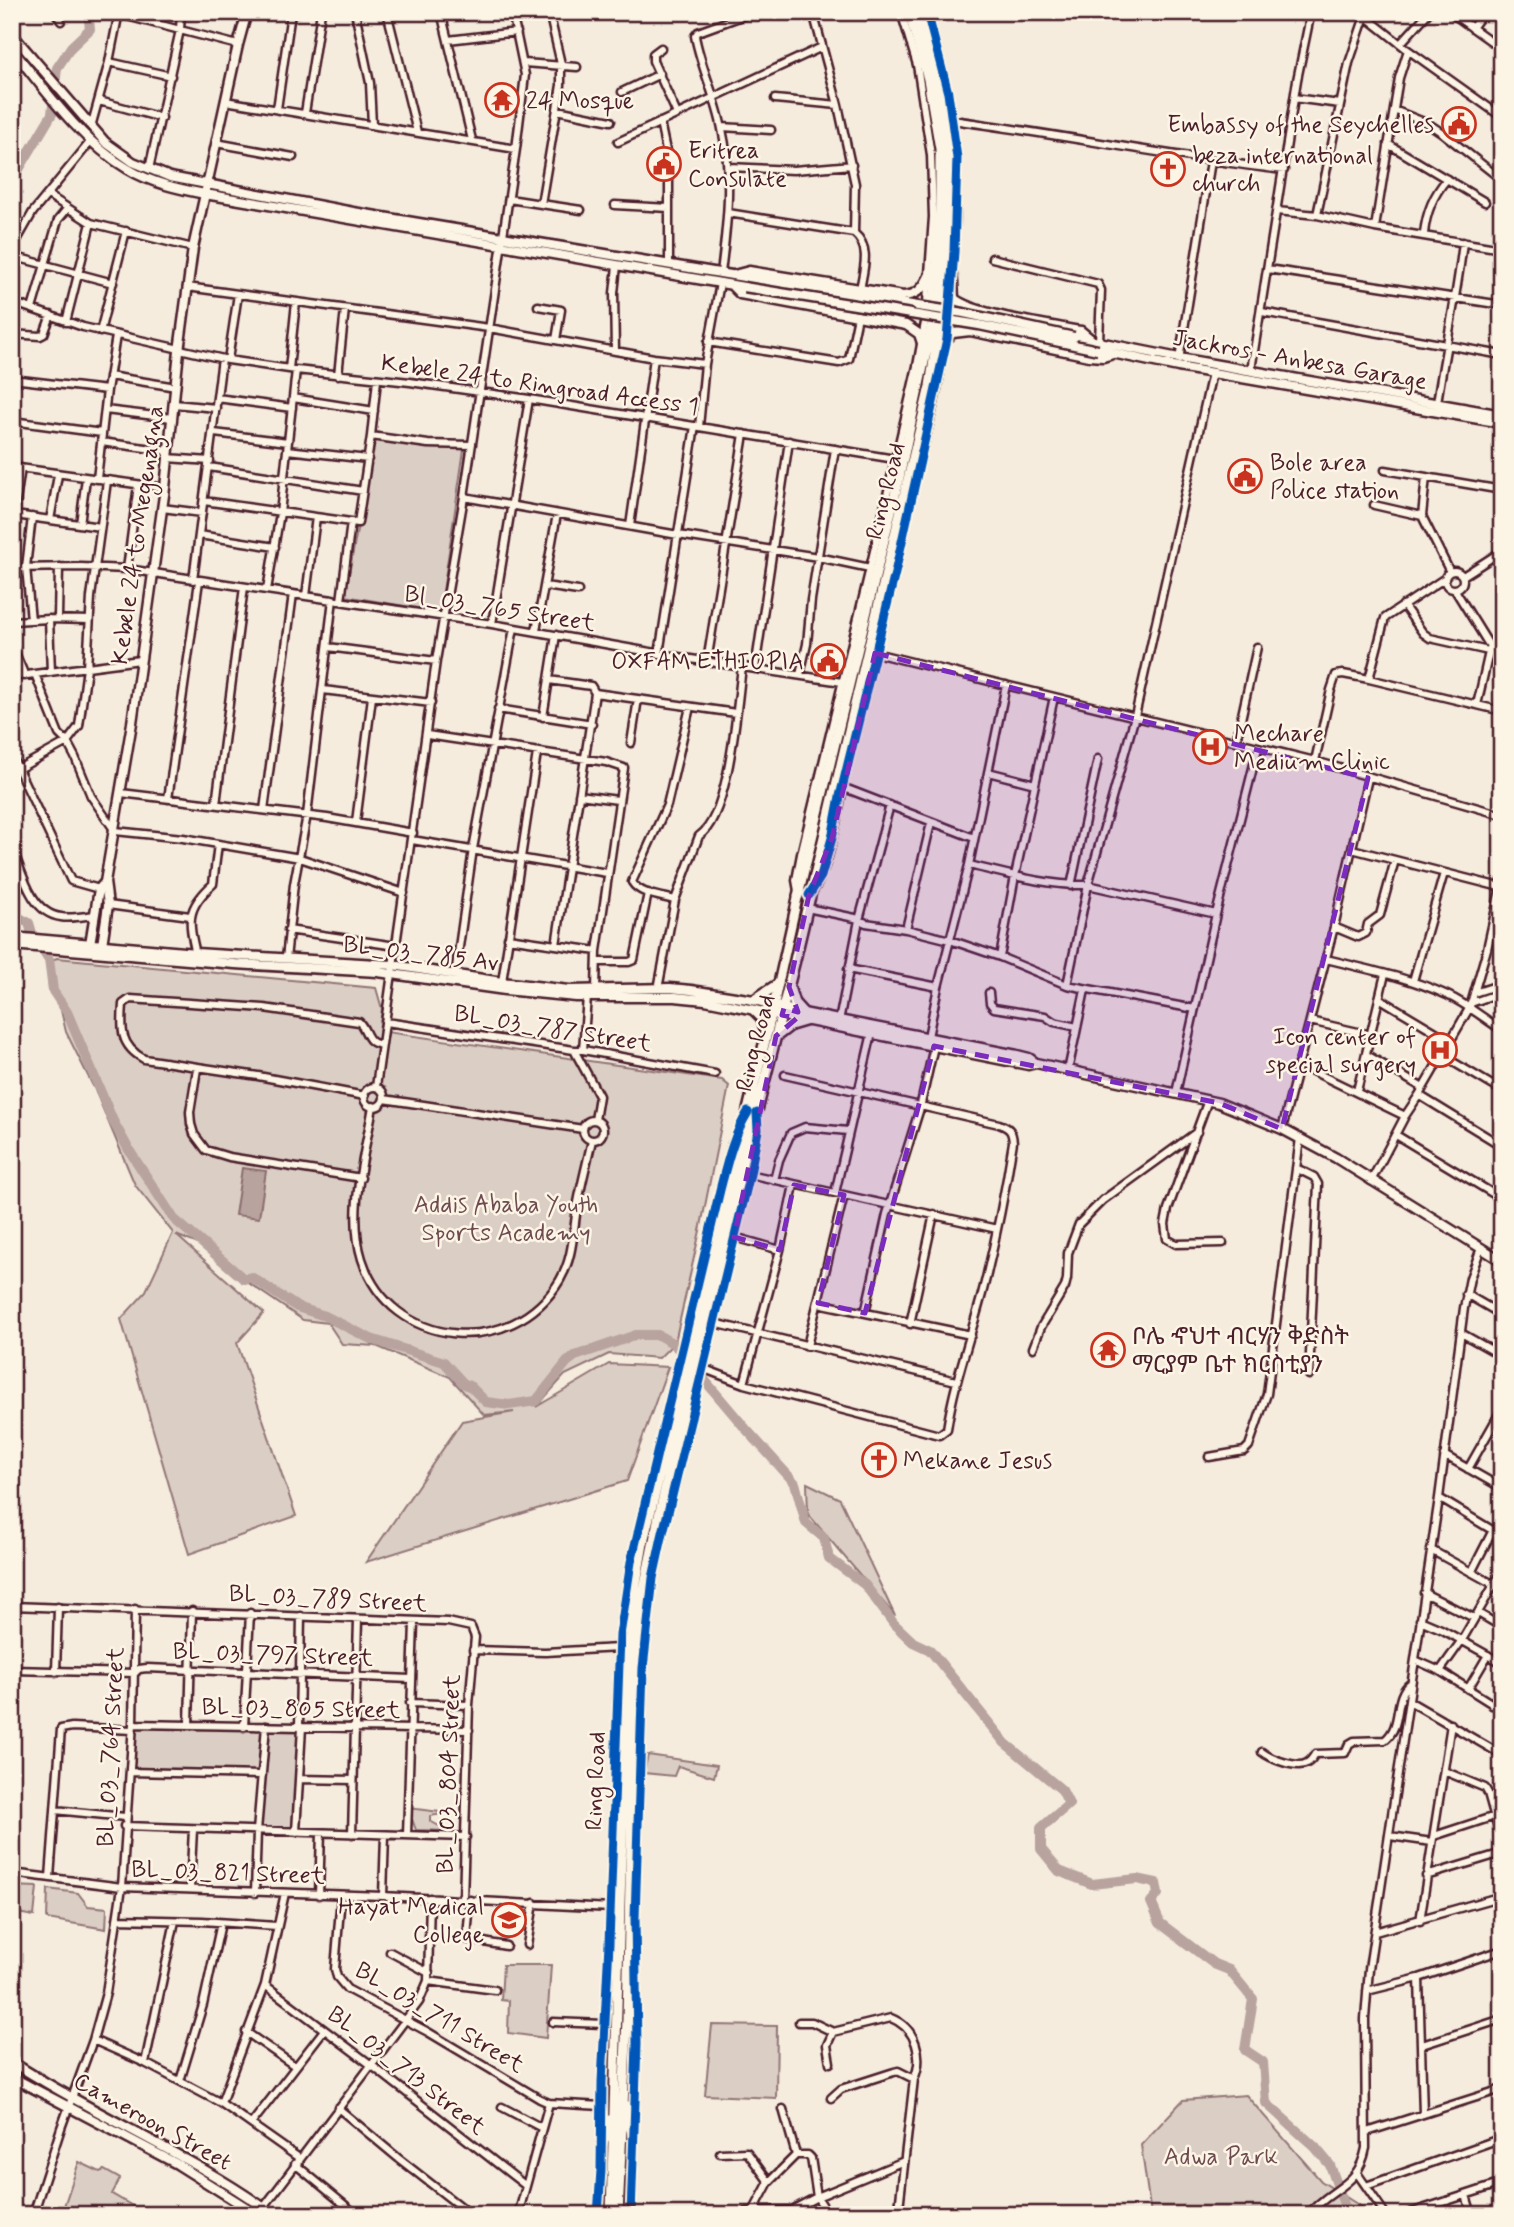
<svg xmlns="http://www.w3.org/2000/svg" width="1514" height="2227" viewBox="0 0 1514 2227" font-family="Mynerve,'Noto Sans Ethiopic',sans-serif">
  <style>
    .green { fill: #dbcec4; stroke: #927678; stroke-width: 2 }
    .water { fill: #b8a39e; stroke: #8c6e70; stroke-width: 2 }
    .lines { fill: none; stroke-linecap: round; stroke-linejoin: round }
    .river { stroke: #b8a39e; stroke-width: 10 }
    .minor-casing { stroke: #4a1f2b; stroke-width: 11 }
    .major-casing { stroke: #4a1f2b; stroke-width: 13 }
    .highway-casing { stroke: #4a1f2b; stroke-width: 14 }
    .minor { stroke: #fcf5e5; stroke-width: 6 }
    .major { stroke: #fcf5e5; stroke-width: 8 }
    .highway { stroke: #fcf5e5; stroke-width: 9 }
    .major-bridge-casing { stroke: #4a1f2b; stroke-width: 13; stroke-linecap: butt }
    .major-bridge { stroke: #fcf5e5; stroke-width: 8 }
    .cycleway-casing { stroke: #fcf5e5; stroke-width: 13 }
    .cycleway { stroke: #0057b8; stroke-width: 9 }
    .marked { fill: #7b2cbf; fill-opacity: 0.2; stroke: #7b2cbf; stroke-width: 5; stroke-dasharray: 14 9; stroke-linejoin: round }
    .labels { text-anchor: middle; stroke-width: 5; stroke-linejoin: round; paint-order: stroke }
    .poi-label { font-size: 24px; fill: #4a1f2b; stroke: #fcf5e5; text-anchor: start }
    .street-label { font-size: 24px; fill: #4a1f2b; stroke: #fcf5e5 }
    .park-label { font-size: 24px; fill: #6e4b51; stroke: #fcf5e5 }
  </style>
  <rect width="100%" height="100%" fill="#f5ecde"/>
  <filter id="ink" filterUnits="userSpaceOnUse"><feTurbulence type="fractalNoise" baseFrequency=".0143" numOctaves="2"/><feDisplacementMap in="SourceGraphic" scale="14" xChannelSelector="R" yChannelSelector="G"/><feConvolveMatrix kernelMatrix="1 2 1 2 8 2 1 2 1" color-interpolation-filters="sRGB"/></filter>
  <g filter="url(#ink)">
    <path class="green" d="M374 437 465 443 440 612 345 596Z
      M57 958 376 988 382 1009 379 1031 722 1080 729 1086 701 1226 675 1342 659 1358 609 1354 565 1375 536 1407 609 1364 668 1367 627 1481 366 1562 462 1421 514 1412 484 1415 450 1377 376 1346 342 1344 328 1323 303 1320 231 1271 198 1244 176 1235 264 1313 237 1343 296 1516 189 1554 121 1319 145 1293 173 1233 135 1185 95 1090 66 1032 60 1006 52 988 51 960Z
      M807 1483 840 1499 895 1616 808 1514Z
      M135 1723 301 1726 298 1832H261L264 1774 131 1772Z
      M648 1755 717 1765 714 1777 678 1766 674 1776 644 1773Z
      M408 1808 448 1813 430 1816V1821L448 1831 416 1830Z
      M12 1886 37 1887 34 1916 12 1912Z
      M48 1889 78 1893 88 1906 107 1908 106 1929 47 1919Z
      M503 1965H551L546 2038 508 2033 509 2001 501 2000Z
      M712 2025 777 2026 776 2098 705 2095Z
      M1246 2095 1321 2181 1360 2206 1367 2215H1151L1141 2145 1183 2100Z
      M79 2162 100 2172 104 2170 120 2179 112 2194 148 2215H61Z"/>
    <path class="water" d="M242 1168 266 1171 259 1218 235 1215Z"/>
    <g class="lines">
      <path class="river" d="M12 181 52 114 57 68 71 47 90 29 88 12
        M12 914 29 923 34 940 49 959 53 991 67 1012 113 1121 129 1150 174 1219 244 1279 251 1277 297 1307 325 1316 371 1339 444 1362 463 1383 471 1387 486 1402 509 1405 536 1401 567 1362 575 1356 636 1335H658L674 1344 746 1429 795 1483 806 1523 824 1538 829 1558 865 1585 894 1624 913 1642 930 1650 1005 1743 1062 1790 1069 1804 1041 1828V1849L1059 1871 1092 1884 1137 1879 1156 1883 1158 1894 1151 1902 1160 1923 1214 1964 1229 1970 1253 1999 1245 2050 1263 2062 1266 2103 1315 2147 1330 2165 1345 2207V2215"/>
      <g class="minor-casing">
        <path id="minor" d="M55 12 61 21
          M181 12 180 30 238 45
          M355 12 370 83 372 125
          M387 12 417 132
          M441 12 472 140
          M813 12 838 105 855 184 854 233
          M927 12C954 102 963 174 952 268
          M1360 12 1408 50 1502 117
          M1450 12 1502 49
          M119 14 180 30 149 169
          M246 15 299 12
          M1472 28 1484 12
          M448 40 517 32
          M1401 43 1429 12
          M661 48 653 54V61L677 114
          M109 62 171 76
          M524 63 577 67
          M622 92 660 74
          M1294 98 1340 104
          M775 99 838 105
          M99 101 162 118
          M225 101 516 149
          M277 109 291 13
          M557 110 611 121
          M1394 110 1429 124 1441 132 1502 180
          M305 113 321 12
          M952 120C1063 135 1173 157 1284 170
          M660 122 669 165V265
          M91 127 109 62 119 12
          M722 127 771 130
          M618 142 822 47
          M216 143 293 157
          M1388 144 1485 202
          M729 167 794 170 852 165
          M48 195 91 223 193 248
          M509 199 541 204 561 85V64L549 12
          M541 204 581 210
          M615 205 669 208
          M1277 211 1317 215 1375 228 1502 249
          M728 213 854 233C872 248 863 270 860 290
          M1317 215 1349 63 1365 16
          M1375 228 1399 78 1408 50
          M1424 234C1426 213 1433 195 1447 179
          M12 249 33 212 91 141
          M12 256 113 283
          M992 258 1098 284 1101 290 1099 342
          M1268 269 1502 305
          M721 273C727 225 733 177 722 129 716 97 701 68 695 36L698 32 753 12
          M187 287 489 328 654 358 705 364
          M12 302 83 327 228 360 296 370 410 382 529 399 895 459
          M538 306 561 310 556 340
          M32 309 58 220 67 209
          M1262 312 1502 355
          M66 322 91 223
          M100 332 126 231
          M12 334 40 336 44 334 51 315
          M708 342 839 363 849 359 858 316
          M615 351 614 293 617 266
          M228 360 238 294
          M1179 360 1211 161
          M289 369 296 302
          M1251 370 1297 80 1311 12
          M338 375 345 309
          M109 376 176 387
          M12 379 107 390
          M217 398 292 408
          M293 398 374 411
          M1437 403C1445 349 1457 296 1463 242
          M174 404 216 408
          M105 410 172 418
          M12 421 102 433
          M699 427 705 364 720 283
          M214 433 288 442
          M371 436 428 444 471 445
          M101 442 168 451
          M287 450 368 459
          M167 458 210 461
          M12 467 165 488
          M209 467 363 491
          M1385 470 1502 490
          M1426 477 1422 516 1450 572
          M97 479 107 390 116 336
          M464 497 678 535 818 557 870 568
          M204 501 358 523 371 436 377 380
          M1374 505 1422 516
          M162 508 202 513
          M14 515 21 468
          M15 515 100 527
          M50 520 58 475
          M80 524 86 478
          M630 526 654 358
          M199 535 275 547
          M12 568 81 567 127 569 492 624 684 658 842 682
          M127 569 138 485
          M1445 580a9 9 0 1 1 18 0a9 9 0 1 1-18 0Z
          M1463 576 1502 551
          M193 580 222 359
          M545 586 578 591
          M267 590 280 513 296 370
          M1455 590 1494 653
          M306 596 316 517
          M341 601 351 522
          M1403 605 1423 633 1430 638 1502 654
          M58 618 59 567
          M49 619 51 672
          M31 620 26 567 32 517
          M12 621 49 619 89 620
          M492 624 529 399
          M536 631 557 514
          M12 646 25 676
          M328 647 436 661
          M875 653 1315 761 1502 815
          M659 654 695 426
          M707 662 744 434
          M755 669 789 441
          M35 674 59 734 67 742 75 757 91 796 115 831 183 838 300 858 404 893
          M800 675 807 644 811 600 835 449
          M12 677 140 660
          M1369 679 1385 618 1445 578
          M549 680 591 686 595 693 556 945
          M323 690 431 703
          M595 693 736 713
          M1477 705 1489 652
          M498 709 592 724
          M543 717 556 635
          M427 735 606 762 624 768 597 951 596 990
          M1236 742 1257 647
          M631 743 638 699
          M12 756 71 881 99 889
          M1315 761 1331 690 1336 675 1343 674 1369 679 1502 711
          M18 769 67 742 79 726 87 668 91 597 107 481
          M988 772 1035 784
          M842 787 974 838
          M121 793 327 818 413 833
          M579 795 618 800
          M168 799 199 581
          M216 804 244 587
          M264 810 293 594
          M356 822 372 697
          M412 840 607 873
          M12 847C22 871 30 913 61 917 71 919 84 916 95 915
          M1352 849 1500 887
          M969 865C1007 874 1048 886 1088 885L1216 914
          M1071 886 1098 759
          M798 891 796 880 801 854 870 568 917 366 926 317 933 217 931 155 917 65 901 12
          M813 891C832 867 840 796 848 764 870 674 891 585 912 495 928 428 947 361 951 292
          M675 900C661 896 640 895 632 882L667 805 690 707
          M108 905 190 916
          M807 908 855 918 866 923 906 929 950 940 1000 957 1067 985 1195 1009
          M1334 927 1358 937 1366 933 1368 924 1380 915 1395 860
          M906 929 931 823
          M288 930 396 946
          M508 938 597 951
          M196 954C188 921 186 908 213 884L218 844
          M1000 957 1015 876 1054 697
          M286 959 294 884 307 815 333 599
          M1326 959C1366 969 1408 977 1447 995 1467 1004 1483 1018 1502 1030
          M597 962H629L634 960 648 893
          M848 969 938 987
          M455 975 473 849 514 628
          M1413 981 1444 873
          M502 982 537 753
          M1067 985 1088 885 1135 716 1212 373
          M658 989 675 900 699 836C730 816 737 704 742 667
          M989 993 990 1003 994 1008 1045 1016 1054 1022 1077 1027
          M1474 993 1502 984
          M1379 998 1451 1041
          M1471 1003 1502 992
          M839 1021 859 920 890 805
          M1310 1021 1371 1035
          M386 1022 574 1050H583L715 1074
          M928 1037 938 987 969 865 1006 685
          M574 1050 599 1096 595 1120
          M583 1050 587 997
          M1367 1055 1423 1088
          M1443 1056 1502 1091
          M1298 1064 1405 1116
          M197 1069 190 1112 191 1124 194 1134 206 1150 229 1157 361 1178
          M1068 1071 1085 990
          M376 1087 436 661 464 497 516 149 525 75 512 12
          M364 1097a10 10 0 1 1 20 0a10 10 0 1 1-20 0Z
          M1357 1091 1385 974
          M1176 1093 1216 914 1258 748
          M1419 1095 1502 1146
          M365 1096 258 1076 144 1059C120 1046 121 1029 123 1004L130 999 264 1008 359 1022C368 1031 365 1043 382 1045
          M384 1099 583 1129
          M1208 1100 1168 1209 1165 1224 1167 1239 1176 1244 1223 1243
          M373 1106C365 1155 347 1211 362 1259 390 1349 513 1360 560 1280 573 1258 573 1233 577 1208 581 1185 587 1163 592 1140
          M583 1130a10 10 0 1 1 20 0a10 10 0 1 1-20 0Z
          M1282 1129 1334 927 1368 778
          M1396 1135 1502 1199
          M1296 1168 1314 1177 1318 1184 1309 1375
          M758 1176 997 1229
          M774 1180 779 1160 791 1133 805 1127 848 1131
          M1371 1181 1405 1116 1419 1095 1470 1007 1487 949 1502 881
          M835 1193 872 1033
          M734 1237 780 1250
          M1466 1294 1502 1315
          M818 1303 971 1335
          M865 1313 887 1214 920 1108 934 1046
          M714 1323 956 1381
          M910 1324 934 1214
          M1461 1333 1502 1356
          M807 1346 844 1195
          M1033 1348 1041 1327 1065 1287 1067 1279 1068 1253 1079 1224 1103 1200 1197 1132
          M702 1368 744 1384 939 1435 947 1429C954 1383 970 1339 982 1294 995 1244 1005 1193 1013 1142 1012 1131 1010 1128 999 1124L785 1075
          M744 1384 780 1250 794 1185
          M1444 1455 1502 1488
          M1209 1457 1244 1451 1249 1446 1267 1394 1300 1138
          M1468 1469 1502 1409
          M1439 1498 1502 1536
          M1431 1550 1502 1589
          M1472 1571 1493 1530
          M1424 1593 1474 1618
          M12 1606 448 1622 471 1627 475 1637 469 1705 463 1900
          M1478 1613 1502 1627
          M1420 1620 1441 1629 1502 1663
          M473 1650 545 1652 619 1648
          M1415 1660 1440 1671 1502 1710
          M12 1670 135 1673 139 1669 147 1668 411 1679
          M1440 1671 1462 1640 1502 1571
          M56 1672 58 1607
          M1468 1689 1488 1655
          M1409 1701 1502 1755
          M410 1703 469 1705
          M1492 1705 1502 1689
          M133 1724 469 1730
          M189 1725 192 1611
          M244 1727 250 1613
          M299 1727 301 1616
          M1262 1752C1271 1759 1297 1769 1307 1763 1311 1761 1313 1757 1315 1754L1345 1753 1349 1744 1354 1741 1385 1740C1404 1725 1392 1697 1411 1683
          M1444 1771 1485 1788 1488 1793 1502 1843
          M130 1772 262 1775
          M299 1779 353 1780
          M55 1810 125 1817
          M124 1826 466 1837
          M296 1832 302 1727
          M352 1834 358 1620
          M407 1835 414 1622
          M1390 1836 1432 1842
          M1434 1836 1495 1816
          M12 1873 122 1887 383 1896 611 1908
          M1426 1876 1502 1853
          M50 1878 61 1729 72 1727 132 1730
          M190 1889 193 1829
          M255 1893 257 1831 266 1726
          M319 1895 321 1833
          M341 1896 335 1969 337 1977 347 1989 428 2032 540 2099 549 2103 602 2106
          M383 1896 385 1835
          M470 1900 467 1939 506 1946
          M117 1919 202 1921 277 1926
          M1420 1921 1451 1724
          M1375 1932 1502 1896
          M527 1945 534 1903
          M390 1952 429 1973
          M1419 1978 1423 2114
          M428 1981 495 1990
          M265 1985 370 2064 526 2186
          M1367 1991 1419 1978 1502 1950
          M553 2022 604 2024
          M799 2022H812L833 2032 891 2018C916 2028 924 2056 914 2079L898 2071 894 2072 841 2089 831 2098
          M246 2032 295 2066
          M93 2040 145 2063 221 2103 299 2158
          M1422 2045 1502 2019
          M145 2063 175 1921
          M830 2063 827 2045 833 2032
          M180 2081 203 2005 221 1923
          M221 2103 265 1985 285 1893
          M502 2107 542 2128
          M338 2108 398 2158 471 2215
          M252 2123 324 2030
          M1367 2132 1502 2089
          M720 2153 747 2152 769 2182
          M796 2155H808L811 2158 817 2197 904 2161
          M295 2164 357 2215
          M1357 2173 1386 2215
          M1366 2186 1502 2138
          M1466 2195 1472 2215
          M264 2207 419 2002 428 1981 430 1898
          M754 2210 769 2182 796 2155 783 2109
          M792 2210 817 2197 829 2215
          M33 2215 61 2128 93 2040 106 1993 122 1887 133 1724 135 1609
          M518 2215 549 2103
          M598 2215 601 2170 602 2082 609 1943 619 1648 631 1562 720 1190 732 1144 743 1120
          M631 2215 637 2044 635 1918 643 1668 653 1578 662 1537 750 1174 758 1130 757 1119
          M736 2215 754 2210H792L796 2215
          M896 2215 899 2208 914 2079
          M1308 2215C1331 2186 1358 2189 1366 2148L1365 2019 1369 1969 1439 1498 1464 1308 1470 1278 1481 1248
          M1404 2215 1502 2183"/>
      </g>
      <g class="major-casing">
        <path id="major" d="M12 34 105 142 133 162 170 177 353 212 918 306
          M12 49C46 91 81 141 128 169 151 183 179 189 205 194L744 287
          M952 266 954 298C970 314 1054 326 1081 331L1092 340
          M734 275 749 271 903 296C917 295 923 289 929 276
          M731 285 740 294 906 325 919 334 922 343
          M1074 337 1179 358 1502 415
          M947 339 953 333 970 331 1089 356 1103 357 1113 354
          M1098 350 1178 367 1502 423
          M12 937 196 953 393 965 502 982 569 990 670 988 691 990 754 1000 803 1013 1017 1055 1029 1058 1036 1063 1219 1103 1282 1129 1336 1158 1502 1261
          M90 944 99 889 105 882 132 723 165 488 179 351 193 248 238 45 247 12
          M12 945 235 964 378 972 505 990 576 997H675L705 1000 1028 1065 1036 1063
          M102 945 108 905 105 882
          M775 999 798 896
          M12 2062C97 2117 192 2155 274 2215
          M12 2077 177 2164 258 2215"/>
      </g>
      <g class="highway-casing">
        <path id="highway" d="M798 896 898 482 933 320 940 211V149L928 79 909 12
          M789 987 794 1003 803 1013
          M754 1000 778 984
          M754 1010 762 1018 766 1033
          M778 1035 791 1025 808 1020
          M627 2106 633 2141
          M602 2148 609 2120
          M611 2215 626 1695 634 1594 644 1538 775 999
          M618 2215 627 2019 633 1746 636 1667 642 1599 659 1516 711 1293 795 960 930 386 943 302 949 170 937 85 918 12"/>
      </g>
      <use href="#minor" class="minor"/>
      <use href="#major" class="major"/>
      <use href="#highway" class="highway"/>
      <g class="major-bridge-casing">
        <path id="major-bridge" d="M744 287 979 325 1098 350
          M918 306 964 313 1074 337"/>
      </g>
      <use href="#major-bridge" class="major-bridge"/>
      <g class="cycleway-casing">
        <path id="cycleway" d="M809 895 821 876 832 838 840 796 895 573 947 339 954 252 957 158 948 93 927 12
          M598 2215 601 2170 602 2082 609 1943 620 1635 631 1562 720 1190C727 1163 733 1136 748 1112
          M631 2215 637 2044 635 1918 643 1668 653 1578 662 1537 750 1174 758 1130 757 1113"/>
      </g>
      <use href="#cycleway" class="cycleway"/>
    </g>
  </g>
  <path class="marked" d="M875 653 1368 778 1282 1129 1219 1103 934 1046 865 1313 818 1303 844 1195 794 1185 780 1250 734 1237 776 1036 797 1018 782 1015 784 1008 798 1012 789 987 809 895 832 838Z"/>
  <defs>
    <g id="temple-ring" transform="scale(1.75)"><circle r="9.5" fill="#fcf5e5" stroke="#c8321e" stroke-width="1.5"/><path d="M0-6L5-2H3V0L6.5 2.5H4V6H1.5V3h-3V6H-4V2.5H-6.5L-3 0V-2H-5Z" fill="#c8321e"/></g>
    <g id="civic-ring" transform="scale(1.75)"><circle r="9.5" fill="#fcf5e5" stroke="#c8321e" stroke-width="1.5"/><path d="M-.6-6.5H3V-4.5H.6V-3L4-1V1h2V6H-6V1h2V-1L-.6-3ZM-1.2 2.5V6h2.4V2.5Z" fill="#c8321e"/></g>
    <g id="church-ring" transform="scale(1.75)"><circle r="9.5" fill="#fcf5e5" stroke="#c8321e" stroke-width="1.5"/><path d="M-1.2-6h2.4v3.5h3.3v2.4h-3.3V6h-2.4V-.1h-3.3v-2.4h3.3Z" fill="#c8321e"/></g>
    <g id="hospital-ring" transform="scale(1.75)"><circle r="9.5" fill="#fcf5e5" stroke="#c8321e" stroke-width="1.5"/><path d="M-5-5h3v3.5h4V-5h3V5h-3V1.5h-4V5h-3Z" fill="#c8321e"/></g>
    <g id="university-ring" transform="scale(1.75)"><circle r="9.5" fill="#fcf5e5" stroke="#c8321e" stroke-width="1.5"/><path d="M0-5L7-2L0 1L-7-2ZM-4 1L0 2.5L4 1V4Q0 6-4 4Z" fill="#c8321e"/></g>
  </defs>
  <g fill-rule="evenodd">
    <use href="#temple-ring" x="502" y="100"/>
    <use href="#civic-ring" x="1459" y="124"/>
    <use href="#civic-ring" x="664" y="164"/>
    <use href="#church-ring" x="1168" y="169"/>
    <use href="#civic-ring" x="1245" y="476"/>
    <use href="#civic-ring" x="828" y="661"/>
    <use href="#hospital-ring" x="1210" y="747"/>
    <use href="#hospital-ring" x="1440" y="1050"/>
    <use href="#temple-ring" x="1108" y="1350"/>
    <use href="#church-ring" x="879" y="1460"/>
    <use href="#university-ring" x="509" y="1920"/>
  </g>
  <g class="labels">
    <g class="poi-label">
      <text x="526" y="108">24 Mosque</text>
      <text x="1434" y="132" text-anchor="end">Embassy of the Seychelles</text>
      <text x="688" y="158">Eritrea<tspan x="688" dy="28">Consulate</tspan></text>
      <text x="1192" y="163">beza international<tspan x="1192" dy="28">church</tspan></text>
      <text x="1270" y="470">Bole area<tspan x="1270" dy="28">Police station</tspan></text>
      <text x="804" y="669" text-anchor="end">OXFAM ETHIOPIA</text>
      <text x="1234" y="741">Mechare<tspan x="1234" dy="28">Medium Clinic</tspan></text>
      <text x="1416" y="1044" text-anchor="end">Icon center of<tspan x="1416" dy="28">special surgery</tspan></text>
      <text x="1132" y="1344">ቦሌ ኆህተ ብርሃን ቅድስት<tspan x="1132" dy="28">ማርያም ቤተ ክርስቲያን</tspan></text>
      <text x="903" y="1468">Mekane Jesus</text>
      <text x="484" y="1914" text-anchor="end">Hayat Medical<tspan x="484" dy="28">College</tspan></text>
    </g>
    <g class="street-label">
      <text transform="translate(1300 359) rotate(10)" y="8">Jackros - Anbesa Garage</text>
      <text transform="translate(540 384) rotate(8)" y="8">Kebele 24 to Ringroad Access 1</text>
      <text transform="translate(885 491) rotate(-76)" y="8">Ring Road</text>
      <text transform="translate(137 535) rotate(-82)" y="8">Kebele 24 to Megenagna</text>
      <text transform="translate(500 608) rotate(9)" y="8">Bl_03_765 Street</text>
      <text transform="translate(421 953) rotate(7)" y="8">BL_03_785 Av</text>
      <text transform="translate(553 1028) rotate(9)" y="8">BL_03_787 Street</text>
      <text transform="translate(755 1043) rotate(-76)" y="8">Ring Road</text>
      <text transform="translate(328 1598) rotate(3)" y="8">BL_03_789 Street</text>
      <text transform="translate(273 1654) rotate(2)" y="8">BL_03_797 Street</text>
      <text transform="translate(301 1708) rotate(1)" y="8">BL_03_805 Street</text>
      <text transform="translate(110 1747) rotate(-87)" y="8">BL_03_764 Street</text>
      <text transform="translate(448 1774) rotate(-88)" y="8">BL_03_804 Street</text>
      <text transform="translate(595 1781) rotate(-88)" y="8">Ring Road</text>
      <text transform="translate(228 1872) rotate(2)" y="8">BL_03_821 Street</text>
      <text transform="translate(440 2017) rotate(31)" y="8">BL_03_711 Street</text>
      <text transform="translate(407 2070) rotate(38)" y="8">BL_03_713 Street</text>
      <text transform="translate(153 2121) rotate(29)" y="8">Cameroon Street</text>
    </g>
    <g class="park-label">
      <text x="506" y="1212">Addis Ababa Youth<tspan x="506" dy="28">Sports Academy</tspan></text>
      <text x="1221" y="2164">Adwa Park</text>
    </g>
  </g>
  <rect width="1514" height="2227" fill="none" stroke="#fcf5e5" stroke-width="42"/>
  <rect x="21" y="21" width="1472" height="2185" fill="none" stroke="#4a1f2b" stroke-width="2.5" filter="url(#ink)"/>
</svg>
